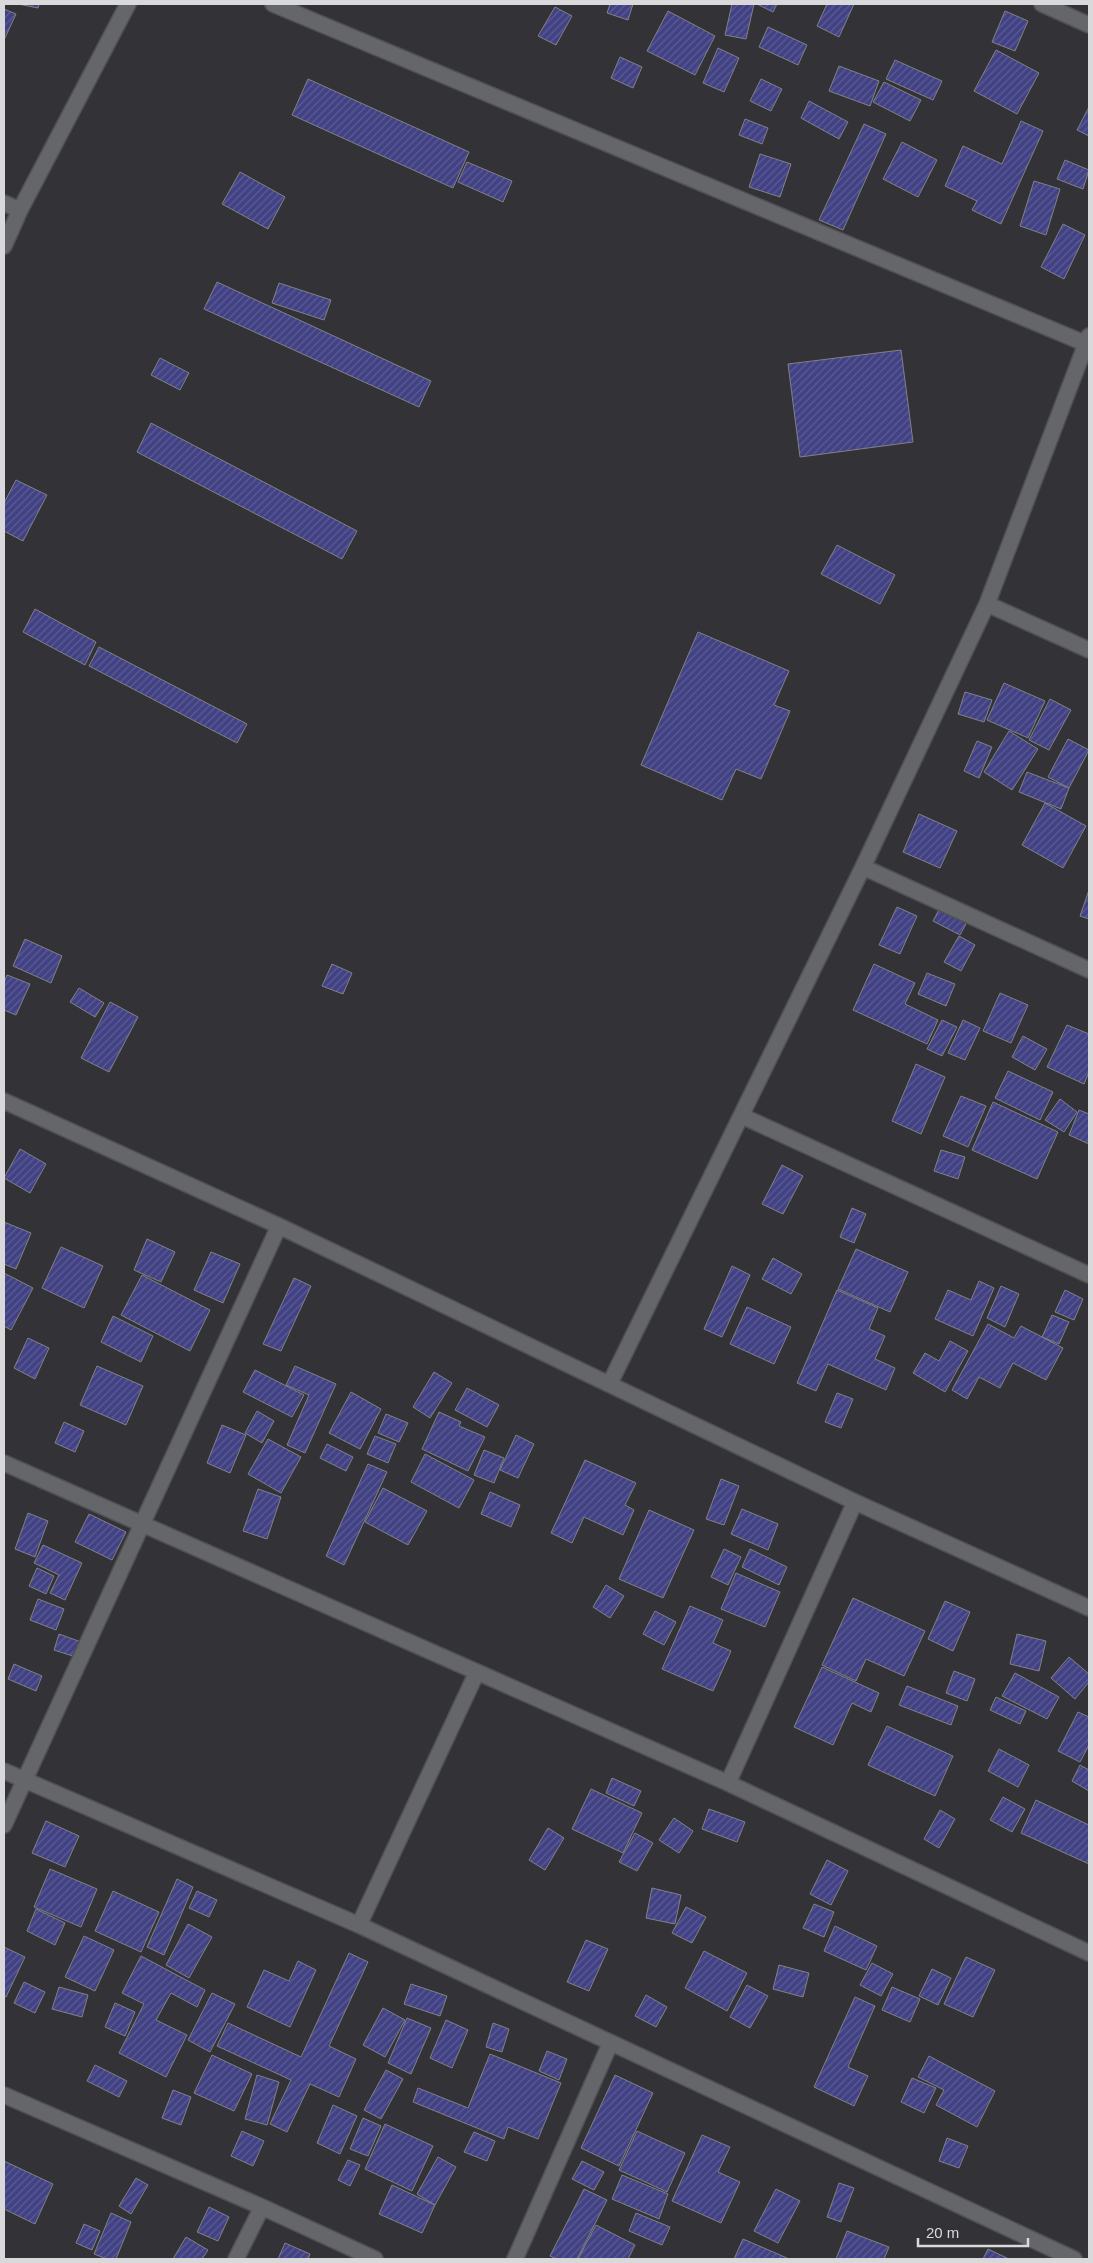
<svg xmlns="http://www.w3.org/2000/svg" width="1093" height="2263" viewBox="0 0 1093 2263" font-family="Arial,sans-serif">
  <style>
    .building { fill: url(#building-hatch); stroke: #818185 }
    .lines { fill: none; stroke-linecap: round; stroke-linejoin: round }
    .minor-casing { stroke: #505054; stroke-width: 18 }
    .minor { stroke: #65666a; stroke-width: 15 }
  </style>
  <defs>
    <pattern id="building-hatch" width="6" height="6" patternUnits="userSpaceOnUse" patternTransform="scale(1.25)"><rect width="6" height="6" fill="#414184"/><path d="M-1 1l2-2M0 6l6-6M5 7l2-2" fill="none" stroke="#5c5c95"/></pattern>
  </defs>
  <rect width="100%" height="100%" fill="#333337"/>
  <path class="building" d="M18 4H39L38 8Z
    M610 4H633L628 20 607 13Z
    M732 4H754L746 39 725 35Z
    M757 4H777L773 12Z
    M827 4H854L839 37 817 26Z
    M555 7 572 16 556 45 538 36Z
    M4 9 16 14 4 40Z
    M668 11 715 36 695 75 647 51Z
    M1005 11 1028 21 1015 51 992 42Z
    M768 27 807 45 798 65 759 47Z
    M718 48 739 58 724 92 703 83Z
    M996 50 1039 73 1017 114 974 91Z
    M620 57 642 67 633 88 611 78Z
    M895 60 942 81 933 100 886 79Z
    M839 66 879 81 870 106 829 91Z
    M308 79 469 152 453 188 292 115Z
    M761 79 782 89 771 111 750 101Z
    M884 82 921 100 910 121 873 102Z
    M809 101 848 122 839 139 801 118Z
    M1089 107V136L1077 130Z
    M745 119 768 128 762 144 739 135Z
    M1021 121 1043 131 1001 224 972 210 977 201 945 186 963 146 1002 164Z
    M864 124 886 134 843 230 819 220Z
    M902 142 937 160 918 197 883 179Z
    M760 154 791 164 780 197 749 187Z
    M1065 160 1089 170 1083 189 1057 179Z
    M467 162 512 181 503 202 458 182Z
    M240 172 285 197 268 229 222 204Z
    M1034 181 1060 189 1046 235 1020 226Z
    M1063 224 1085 235 1064 279 1041 267Z
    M217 282 431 381 419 407 204 309Z
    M279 283 331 300 324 320 272 303Z
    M901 350 913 442 800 457 788 364Z
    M160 358 189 373 180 390 151 375Z
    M151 423 357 531 342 559 137 452Z
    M16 480 47 495 23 541 4 531V503Z
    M837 545 895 575 880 604 821 574Z
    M35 609 96 642 85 665 23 632Z
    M698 632 789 671 774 705 790 711 761 779 736 769 722 800 641 765Z
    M99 647 247 724 237 743 89 666Z
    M1004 683 1045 701 1028 738 987 720Z
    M965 692 992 700 984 722 958 714Z
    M1050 699 1071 710 1049 750 1029 740Z
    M1009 731 1038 749 1012 790 984 772Z
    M1068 739 1089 750 1069 788 1048 777Z
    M977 741 992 747 979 778 964 771Z
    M1027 772 1069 788 1061 809 1019 792Z
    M1045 803 1086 826 1063 868 1022 845Z
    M919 814 957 831 940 868 903 852Z
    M1089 890V919L1080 916Z
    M941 906 968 920 960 935 933 921Z
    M897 907 917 916 900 954 879 945Z
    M959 936 975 945 961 971 944 962Z
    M25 939 62 956 51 983 13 966Z
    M332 964 352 973 343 994 322 986Z
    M874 964 915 983 905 1004 938 1020 927 1044 853 1010Z
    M927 973 955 984 946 1006 918 994Z
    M7 975 30 984 16 1015 4 1010V983Z
    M79 988 104 1003 95 1017 70 1002Z
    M1000 993 1028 1005 1011 1043 983 1031Z
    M110 1002 138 1017 109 1072 81 1058Z
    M942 1020 957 1027 942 1056 927 1049Z
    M963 1020 980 1028 965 1060 948 1053Z
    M1067 1025 1089 1034V1072L1084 1084 1047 1067Z
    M1023 1036 1047 1049 1035 1070 1012 1057Z
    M916 1064 945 1077 921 1134 892 1121Z
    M1008 1071 1053 1092 1040 1120 995 1098Z
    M961 1096 986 1106 968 1147 943 1136Z
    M1060 1099 1077 1112 1064 1132 1045 1120Z
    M993 1102 1058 1132 1037 1179 972 1150Z
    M1079 1110 1089 1114V1144L1069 1135Z
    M20 1149 46 1164 30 1193 4 1178Z
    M941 1150 965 1157 958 1179 934 1171Z
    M782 1165 803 1176 783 1214 762 1204Z
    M852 1208 866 1214 854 1243 840 1237Z
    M4 1222 31 1233 16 1269 4 1264Z
    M147 1239 175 1252 161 1282 134 1270Z
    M61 1247 103 1266 84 1308 42 1288Z
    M856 1249 908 1272 890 1312 838 1289Z
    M211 1252 240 1264 223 1303 194 1290Z
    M773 1258 802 1274 791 1294 762 1279Z
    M732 1266 750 1275 722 1337 704 1329Z
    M4 1273 33 1288 11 1330 4 1326Z
    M142 1275 210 1310 190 1351 121 1315Z
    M294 1278 311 1286 281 1351 263 1344Z
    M979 1281 994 1288 973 1336 935 1319 948 1290 971 1300Z
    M1001 1286 1019 1294 1005 1327 987 1318Z
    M837 1290 878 1308 869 1329 885 1336 875 1359 895 1368 886 1390 828 1364 816 1391 797 1383Z
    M1065 1290 1083 1299 1074 1320 1055 1312Z
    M747 1307 791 1327 774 1364 730 1344Z
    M1052 1315 1069 1322 1059 1344 1042 1337Z
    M113 1316 153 1336 141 1362 101 1342Z
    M988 1324 1014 1338 1021 1326 1063 1348 1046 1380 1013 1363 1000 1388 979 1377 967 1399 952 1390Z
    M28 1338 49 1348 35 1379 14 1368Z
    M950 1341 968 1351 945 1392 913 1373 925 1353 939 1361Z
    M97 1366 143 1386 126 1425 80 1405Z
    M295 1366 336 1384 305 1453 287 1445 309 1395 286 1385Z
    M255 1370 304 1395 292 1417 243 1392Z
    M434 1372 452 1383 430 1418 413 1407Z
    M467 1388 499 1405 487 1427 455 1410Z
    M351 1392 381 1409 360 1449 329 1433Z
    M837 1393 853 1399 841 1428 825 1422Z
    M257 1411 274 1421 262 1443 245 1433Z
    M439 1412 461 1422 459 1426 485 1437 468 1471 422 1449Z
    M386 1414 408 1423 399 1442 378 1433Z
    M64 1422 84 1431 75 1452 55 1443Z
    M222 1425 246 1435 230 1473 207 1463Z
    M516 1435 534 1444 518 1478 500 1470Z
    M375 1436 396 1444 388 1463 367 1454Z
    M268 1439 301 1457 281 1493 248 1474Z
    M327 1444 353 1457 346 1471 320 1458Z
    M484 1450 504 1458 494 1483 474 1475Z
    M425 1454 474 1480 459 1508 411 1482Z
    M585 1460 636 1483 625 1505 634 1510 623 1535 584 1517 572 1543 551 1533Z
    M368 1464 387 1472 344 1565 326 1556Z
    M721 1479 739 1486 724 1525 706 1519Z
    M383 1488 427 1511 408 1545 365 1522Z
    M258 1489 281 1497 267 1539 243 1531Z
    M490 1492 520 1505 511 1527 481 1514Z
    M742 1509 778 1524 768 1550 731 1534Z
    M649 1510 694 1530 663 1598 619 1579Z
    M28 1513 48 1521 35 1557 15 1549Z
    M89 1514 126 1532 112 1560 75 1542Z
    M43 1545 82 1563 65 1600 50 1593 59 1575 34 1563Z
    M724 1549 741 1557 728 1585 711 1577Z
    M750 1549 787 1567 779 1585 742 1567Z
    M37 1568 54 1576 46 1594 29 1586Z
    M736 1573 780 1592 765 1627 721 1609Z
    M606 1585 624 1596 610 1618 593 1607Z
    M853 1598 925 1631 904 1676 866 1659 856 1681 822 1665Z
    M38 1599 64 1609 56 1630 30 1620Z
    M945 1601 970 1612 953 1651 928 1639Z
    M690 1606 723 1620 713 1643 731 1651 713 1691 662 1669Z
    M655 1611 676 1622 664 1645 643 1634Z
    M59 1634 84 1643 79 1658 54 1650Z
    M1017 1634 1046 1641 1039 1671 1010 1664Z
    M1069 1657 1089 1674V1682L1075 1699 1051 1678Z
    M14 1664 42 1676 36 1691 8 1679Z
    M822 1667 879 1693 871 1712 852 1703 833 1745 794 1727Z
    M954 1671 975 1679 967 1701 946 1693Z
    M1015 1673 1059 1697 1047 1719 1002 1696Z
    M907 1686 958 1706 951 1725 899 1705Z
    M996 1697 1026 1711 1020 1724 990 1710Z
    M1078 1712 1089 1717V1745L1080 1762 1058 1751Z
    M887 1726 953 1756 935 1796 868 1765Z
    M999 1749 1029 1765 1018 1787 988 1771Z
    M1080 1765 1089 1770V1791L1072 1781Z
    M612 1778 641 1791 634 1806 606 1793Z
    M591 1789 642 1813 623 1853 572 1829Z
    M1003 1797 1025 1809 1012 1832 990 1820Z
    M1036 1800 1089 1825V1864L1021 1833Z
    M709 1809 745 1822 737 1842 702 1829Z
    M940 1810 955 1819 939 1848 924 1839Z
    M674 1818 693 1831 679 1853 659 1840Z
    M46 1821 79 1836 65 1867 32 1853Z
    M548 1828 564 1838 545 1870 529 1860Z
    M635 1833 653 1843 637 1871 619 1862Z
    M827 1860 848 1871 831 1905 810 1894Z
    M50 1869 97 1889 81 1927 34 1907Z
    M177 1879 193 1887 164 1955 147 1947Z
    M652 1888 681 1895 675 1924 646 1918Z
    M113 1891 159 1912 141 1952 95 1931Z
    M197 1891 217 1900 209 1917 189 1908Z
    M814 1904 834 1912 824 1937 803 1928Z
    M686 1907 706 1917 692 1943 672 1933Z
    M36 1909 65 1923 55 1945 27 1931Z
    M188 1924 212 1937 189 1978 166 1965Z
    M835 1926 877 1946 866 1970 824 1951Z
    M84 1936 114 1950 95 1991 65 1977Z
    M586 1940 608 1949 589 1991 567 1982Z
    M4 1947 25 1957 6 1997 4 1996Z
    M704 1951 747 1973 727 2011 685 1988Z
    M349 1953 368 1962 329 2046 356 2059 339 2097 310 2084 287 2132 270 2124 291 2080 217 2046 228 2023 301 2057Z
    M141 1956 205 1990 197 2007 171 1993 156 2020 187 2035 166 2077 119 2053 144 2004 122 1993Z
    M966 1957 995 1970 973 2017 944 2004Z
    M298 1961 316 1970 290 2027 247 2007 264 1970 289 1981Z
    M872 1963 893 1974 881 1996 860 1985Z
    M779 1965 809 1973 803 1997 773 1989Z
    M932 1969 951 1978 938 2005 919 1996Z
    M24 1982 45 1992 35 2013 14 2003Z
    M411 1984 447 1996 440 2016 404 2004Z
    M747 1985 768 1996 750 2028 730 2017Z
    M59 1987 88 1995 82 2017 52 2009Z
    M892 1987 920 1999 910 2022 882 2010Z
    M212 1993 235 2004 210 2052 188 2040Z
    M646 1995 667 2007 656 2027 635 2016Z
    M855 1997 875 2006 848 2067 868 2076 854 2106 814 2087Z
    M115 2003 135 2012 125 2036 105 2027Z
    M383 2008 405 2020 385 2057 363 2045Z
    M407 2018 431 2028 411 2074 388 2063Z
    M446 2020 468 2030 452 2068 430 2058Z
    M493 2023 509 2029 502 2052 486 2047Z
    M547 2051 567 2059 559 2080 539 2071Z
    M490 2054 561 2083 538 2139 508 2127 504 2139 413 2102 418 2088 468 2108Z
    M212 2055 252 2074 234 2111 194 2093Z
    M929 2056 995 2091 977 2127 936 2105 944 2090 918 2077Z
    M95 2065 127 2081 119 2097 87 2081Z
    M386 2070 403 2079 381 2119 364 2110Z
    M257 2075 279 2082 267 2125 245 2119Z
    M615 2075 653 2093 619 2166 581 2148Z
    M912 2078 936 2088 924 2113 901 2102Z
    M173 2090 191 2097 181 2125 162 2118Z
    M333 2105 357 2116 340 2154 317 2143Z
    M363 2118 381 2126 368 2156 350 2149Z
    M385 2124 433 2146 412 2191 365 2169Z
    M242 2131 264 2141 253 2166 231 2156Z
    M637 2131 685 2153 667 2192 619 2170Z
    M474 2132 495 2141 487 2161 464 2152Z
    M702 2135 730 2147 718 2172 740 2182 721 2223 672 2201Z
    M947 2138 968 2146 959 2168 939 2161Z
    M438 2157 456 2167 435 2205 417 2194Z
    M348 2160 360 2165 350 2186 338 2180Z
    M4 2161 53 2184 35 2224 4 2209Z
    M582 2161 604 2172 594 2190 572 2179Z
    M622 2175 668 2194 659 2219 612 2199Z
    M136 2178 148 2185 131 2214 119 2206Z
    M839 2183 854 2188 841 2222 827 2217Z
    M392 2185 435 2205 422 2233 379 2214Z
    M584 2189 607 2200 577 2259H557L550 2256Z
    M776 2189 800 2201 778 2243 754 2231Z
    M209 2207 229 2217 218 2241 197 2232Z
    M111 2213 131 2222 116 2259H107L94 2254Z
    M636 2213 670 2227 662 2245 629 2231Z
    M84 2224 100 2231 92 2250 76 2243Z
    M596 2225 635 2245 628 2259H578Z
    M847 2231 889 2247 884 2259H836Z
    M186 2237 208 2250 202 2259H173Z
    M743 2239 787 2258V2259H734Z
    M285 2243 310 2254 308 2259H278Z
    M988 2249 1009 2259H983Z"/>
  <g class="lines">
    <g class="minor-casing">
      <path id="minor" d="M273 4 1089 345
        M1042 4 1089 25
        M4 203 20 210
        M4 246 20 210 128 4
        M987 604 1089 650
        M863 867 1089 970
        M4 1101 279 1226 855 1502 1089 1608
        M742 1116 1089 1275
        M610 1383 863 867 987 604 1089 336
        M4 1463 728 1783 1089 1953
        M4 1771 359 1925 1074 2259
        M728 1783 855 1502
        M4 1825 279 1226
        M359 1925 477 1672
        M4 2095 262 2207 375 2259
        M236 2259 262 2207
        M515 2259 610 2044"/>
    </g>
    <use href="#minor" class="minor"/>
  </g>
  <rect width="1093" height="2263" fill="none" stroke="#d9d9dc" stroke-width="10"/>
  <path d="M918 2238v8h110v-8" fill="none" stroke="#d9d9dc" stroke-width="2.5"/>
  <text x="926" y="2238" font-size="15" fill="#d9d9dc" stroke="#333337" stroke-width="4" paint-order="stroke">20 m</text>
</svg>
